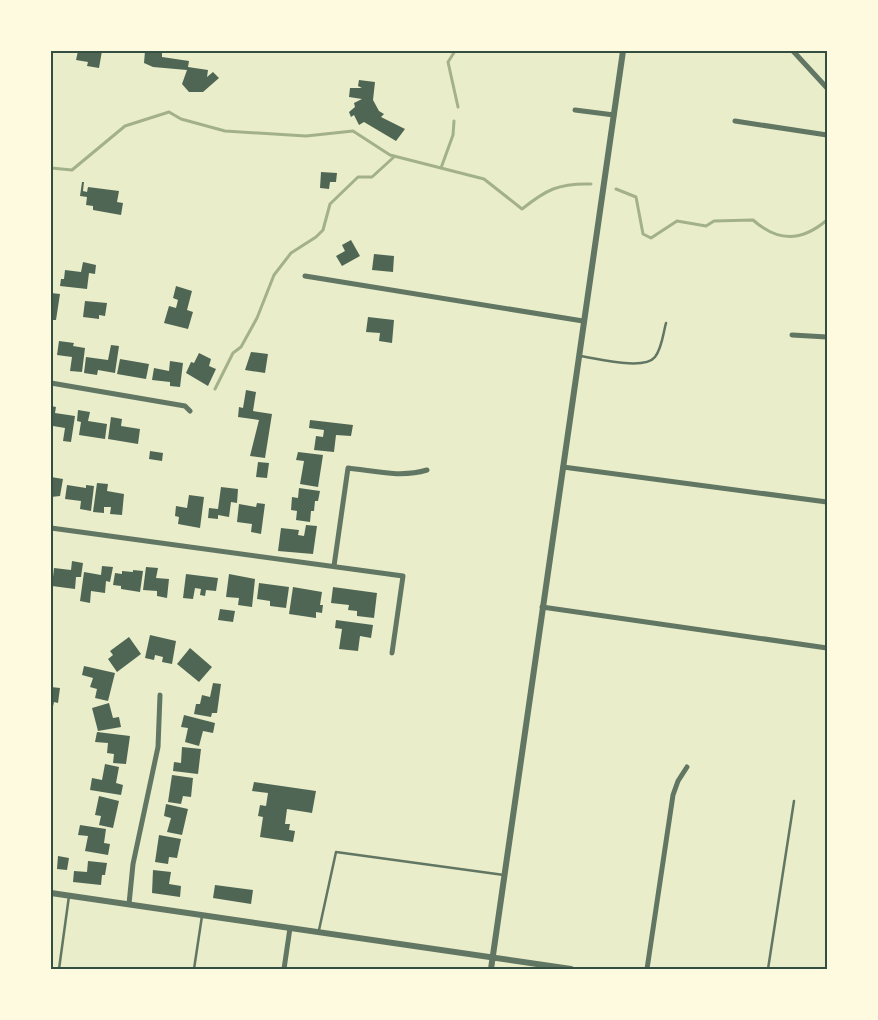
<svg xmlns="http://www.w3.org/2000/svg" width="878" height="1020" viewBox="0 0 878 1020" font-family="Helvetica,sans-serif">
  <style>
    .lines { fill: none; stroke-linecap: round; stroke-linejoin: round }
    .stream { stroke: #a3b18a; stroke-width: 3 }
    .building { fill: #4f6655 }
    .service { stroke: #617663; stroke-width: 2.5 }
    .minor { stroke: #617663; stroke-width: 5 }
    .tertiary { stroke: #617663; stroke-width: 6 }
    .neatline { fill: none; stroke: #344e41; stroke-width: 2 }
  </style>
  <rect width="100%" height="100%" fill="#e9edc9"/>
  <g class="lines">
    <path class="stream" d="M455 51 448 62 458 107
      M51 168 72 170 125 126 169 112 181 119 225 131 306 136 353 131 390 155 484 179 522 209C546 190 558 183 591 184
      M441 168 453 135 454 121
      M616 189 636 197 643 234 651 238 677 221 706 226 714 221 753 220C778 242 801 242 827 220
      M215 389 233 353 241 347 257 318 274 275 291 253 316 237 323 230 330 204 358 177H372L395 156"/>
  </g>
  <path class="building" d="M78 51H102L99 68 87 66 88 62 76 60Z
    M145 51 162 53V57L189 61 188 67 208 70 207 77 213 72 219 78 203 92H189L182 84 187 70 153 67 144 63Z
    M359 80 375 82 373 100 379 111 384 114 381 117 405 129 396 141 364 122 359 125 354 115 351 117 349 112 355 107 354 103 362 99 349 97 350 88H362L358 86Z
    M321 172 337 173 336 182H330L329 189 320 188Z
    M82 182H84L83 191 87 192 88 187 119 191 117 202 123 203 121 215 93 210V206L86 205 87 197 80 196Z
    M351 240 360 256 342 266 336 256 345 251 342 245Z
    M374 254 394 256 393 272 372 270Z
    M83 262 96 265 95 274 89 273 87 289 60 286 61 279H64L65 270 81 272Z
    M176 286 192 291 187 310 193 312 188 329 164 323 169 306 176 308 178 300 173 298Z
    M51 293 60 294 56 320H51Z
    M85 301 107 303 105 316 99 315V319L83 317Z
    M368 317 394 320 392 343 379 341 380 333 366 332Z
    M59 341 74 343 73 346 85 348 82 372 70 371 72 357 57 355Z
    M111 345 119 346 115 373 98 370 97 375 84 373 86 357 108 360Z
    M251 352 268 354 265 373 245 370Z
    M199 353 211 359 209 366 216 369 208 386 186 373 191 362 194 363Z
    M120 359 149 364 146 379 117 374Z
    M170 361 183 363 180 387 170 386V382L152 380 154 368 169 371Z
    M246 390 256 392 253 411 272 414 265 458 250 456 259 420 238 417 239 407 243 408Z
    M51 406 56 407 55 413 75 416 71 442 63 441 65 428 53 426 51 431Z
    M78 410 90 412 88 421 107 424 105 439 79 435 81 422 77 421Z
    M111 417 122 419 121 426 140 429 138 444 108 439Z
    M310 420 353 425 351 436 336 435 334 452 314 450 316 436 323 437 324 430 309 428Z
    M150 451 163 453 162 461 149 459Z
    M298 452 323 455 318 487 300 484 304 461 296 460Z
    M258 462 269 463 267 478 256 477Z
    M51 477 63 479 60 496 51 497Z
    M97 483 108 484 107 491 124 494 122 515 110 514 111 507H104V513L93 512Z
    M67 485 86 488V485L94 486 91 511 80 509 81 501 65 499Z
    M221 487 238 489 237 503 231 502 229 517 218 515V519L208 518 209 508 218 509Z
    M299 488 320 491 318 501H315L314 511H311L310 522 296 520 297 511 291 510 292 497 298 498Z
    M189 495 204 497 200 528 178 524 179 517 175 516 176 506 187 508Z
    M257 503 265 504 261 534 251 532 252 524 237 522 239 504 256 507Z
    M306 525 317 526 313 554 278 551 281 528 299 530 298 535 304 536Z
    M72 561 83 563 81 577H76L75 589 52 586 54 568 71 570Z
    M102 566 113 567 110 582 106 581 105 593 91 591 90 603 80 601 84 572 101 575Z
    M146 567 158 568 156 578 169 579 167 598 157 596V591L143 590Z
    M133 570 143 571 140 592 121 589V586L113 585 115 573 122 574V571L133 572Z
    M186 574 218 578 216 591 206 590 205 596 200 595 201 589 195 588 193 599 183 598Z
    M229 574 255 579 252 607 238 605 239 598 226 597Z
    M259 583 289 587 286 608 270 606V601L257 599Z
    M293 587 322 592 320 605H323L322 613 316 612V618L289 614Z
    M333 587 377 593 374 618 357 616V611L348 610 349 605 331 603Z
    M220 609 235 611 233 622 218 620Z
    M336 620 373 625 371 638 360 636 358 651 339 649 342 629 335 628Z
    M150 635 176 641 172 664 162 662 163 657 155 655 154 660 145 658Z
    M129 637 141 654 117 672 108 659 113 655 110 651Z
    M190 648 212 667 199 682 177 664Z
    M84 666 115 673 108 701 95 698 97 689 90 687 93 678 82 675Z
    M213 683 221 684 217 713H212L211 717 194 714 196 704H200L202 695 210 697Z
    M51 687 60 688 58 703 54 702 52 711Z
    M109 703 113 718 119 717 121 727 98 731 92 708Z
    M184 715 215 723 213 733 203 731 199 746 185 742 188 728 181 727Z
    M97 732 130 736 126 764 113 763 114 754 107 753 108 743 95 742Z
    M182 747 201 749 198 774 173 771 174 762 181 763Z
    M105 764 119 767 116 783 123 785 121 795 90 790 92 778 102 780Z
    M172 775 193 778 191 797 183 796 181 804 168 802Z
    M254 782 316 791 312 813 287 809 285 824H290L289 830 295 831 293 842 260 837 263 817 258 816 260 805 266 806 268 793 252 791Z
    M99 796 119 801 113 828 99 825 101 816 95 815Z
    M166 804 188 809 182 835 167 832 171 818 164 816Z
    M80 825 106 829 104 843 110 844 108 855 85 851 88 836 78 835Z
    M159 835 181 839 177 858 169 857 168 864 155 862Z
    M58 856 69 858 67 870 57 869Z
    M88 861 107 863 105 875H102L101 885 73 882 74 871 87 872Z
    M153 870 171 872 169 884 181 886 180 897 152 893Z
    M215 885 253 890 251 904 213 898Z"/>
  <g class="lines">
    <path class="service" d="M580 356C596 358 644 371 655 357 662 348 663 334 666 323
      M319 930 336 852 504 875
      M59 969 69 896
      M194 969 202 916
      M768 969 794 801"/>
    <path class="minor" d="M793 51 827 88
      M575 110 614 115
      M735 121 827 135
      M305 276 583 321
      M792 335 827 337
      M51 383 185 406 190 411
      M563 467 827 502
      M51 528 403 576 392 653
      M334 566 348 468C375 471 401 478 427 470
      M542 607 827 648
      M129 904 133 864 158 747 160 695
      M284 969 290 928
      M647 969 673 795 678 781 687 767"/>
    <path class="tertiary" d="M51 893 571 969
      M491 969 623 51"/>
  </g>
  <rect width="878" height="1020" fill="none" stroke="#fefae0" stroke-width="105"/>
  <rect x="52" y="52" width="774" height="916" class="neatline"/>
</svg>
